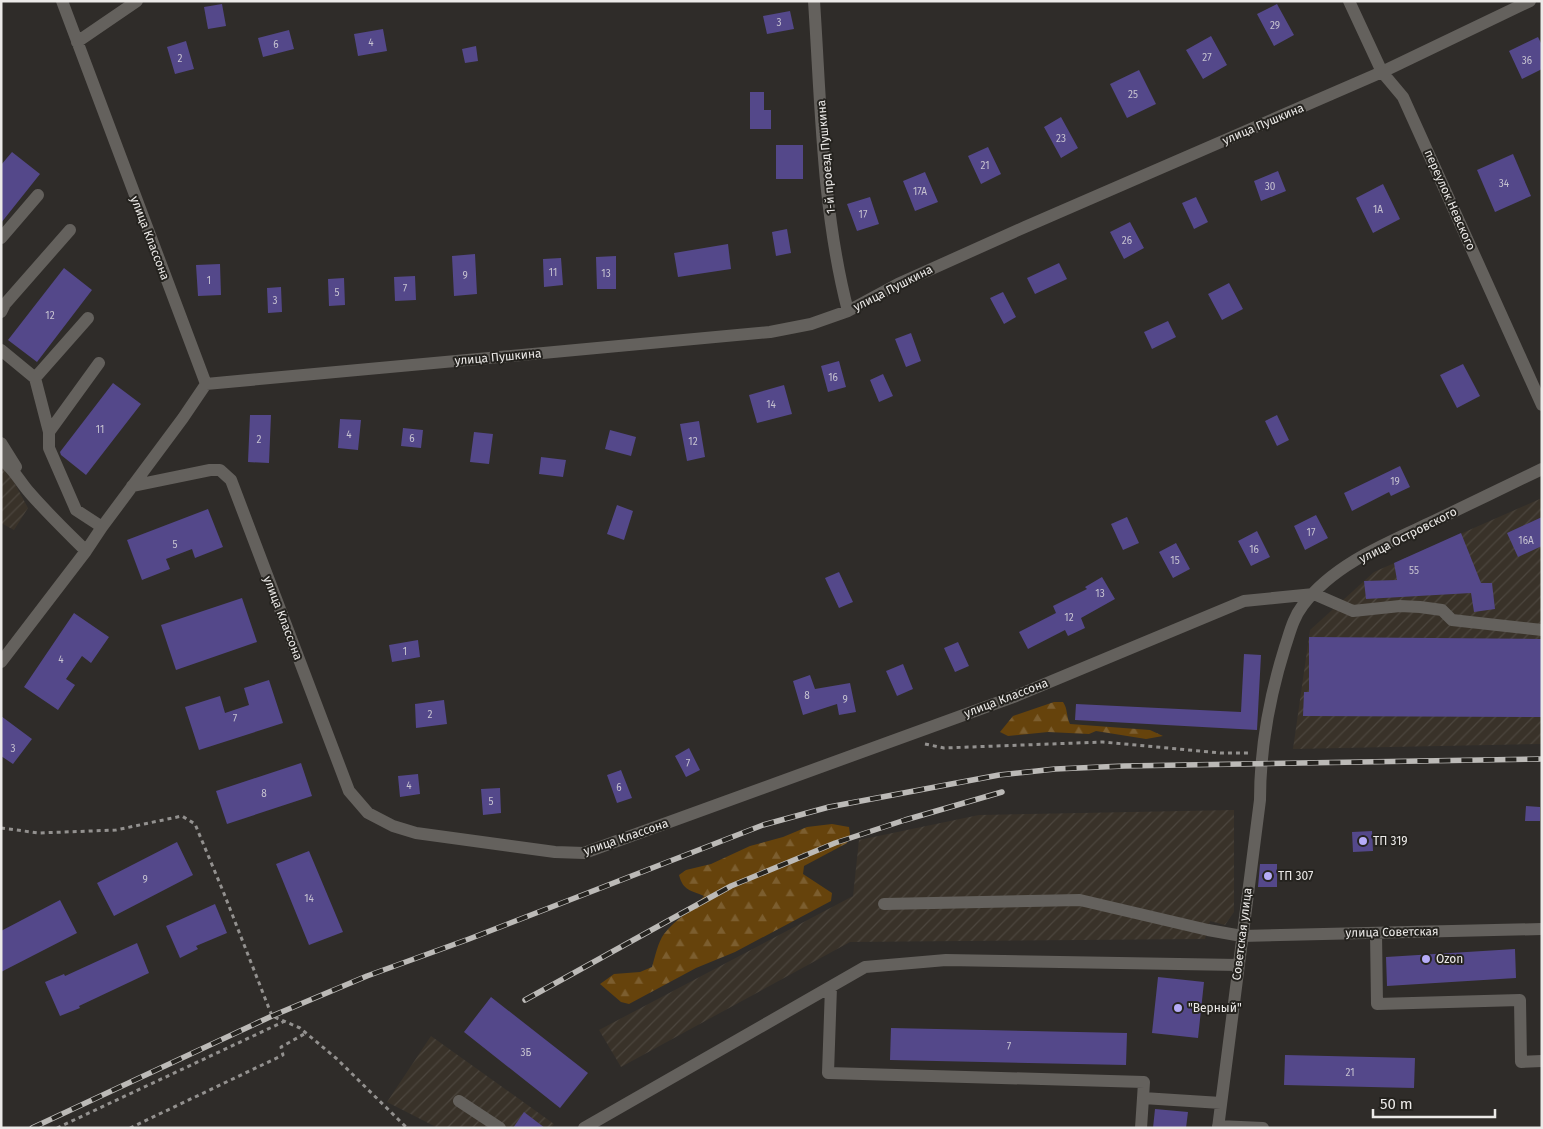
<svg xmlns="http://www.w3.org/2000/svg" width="1543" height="1129" viewBox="0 0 1543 1129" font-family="'Fira Sans',sans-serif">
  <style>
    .industrial { fill: url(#industrial-furrows) }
    .forest { fill: url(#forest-firs) }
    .building { fill: #54488a }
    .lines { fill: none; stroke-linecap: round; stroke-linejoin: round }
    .path { stroke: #93918f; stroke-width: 3; stroke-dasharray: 4 4; stroke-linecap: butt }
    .minor { stroke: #64615d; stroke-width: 12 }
    .rail-casing { stroke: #bcbab7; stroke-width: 5.5 }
    .rail { stroke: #25231f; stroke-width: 4; stroke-dasharray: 11; stroke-linecap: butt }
    .poi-dot { fill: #b6acf8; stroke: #25231f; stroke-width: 2 }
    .labels { text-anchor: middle; stroke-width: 4; stroke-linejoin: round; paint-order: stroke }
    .number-label { font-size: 10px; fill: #c6c2d0 }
    .street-label { font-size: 12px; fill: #eceae8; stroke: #25231f }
    .poi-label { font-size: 12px; fill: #eceae8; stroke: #25231f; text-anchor: start }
  </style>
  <defs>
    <pattern id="industrial-furrows" width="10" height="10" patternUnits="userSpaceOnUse" patternTransform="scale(1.25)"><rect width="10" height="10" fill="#393229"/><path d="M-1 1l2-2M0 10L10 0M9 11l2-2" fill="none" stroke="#4c463e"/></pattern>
    <pattern id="forest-firs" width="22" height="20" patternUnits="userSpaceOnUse" patternTransform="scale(1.25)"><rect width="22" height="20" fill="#66430c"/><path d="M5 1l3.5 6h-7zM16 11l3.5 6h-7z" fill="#7c5e2f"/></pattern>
  </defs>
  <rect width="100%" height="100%" fill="#2f2c29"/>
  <path class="industrial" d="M1 458 28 508 14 530 1 523Z
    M1542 498V744L1293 749 1310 630 1374 572Z
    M1234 810V912L1225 925 1210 921 1205 939 850 942 621 1067 599 1030 853 896 859 840 979 815Z
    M431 1036 554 1124 551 1128H438L387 1102Z"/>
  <path class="forest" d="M1054 702H1063C1068 709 1066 716 1070 724L1150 730 1163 736 1146 739 1096 731 1089 734 1048 732 1008 736 1000 732 1013 716Z
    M832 824 849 827 850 834 847 843 804 866 803 874 832 893 831 901 735 952 696 968 629 1004 621 1002 600 984 614 974 640 972 652 967C655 957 658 942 664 934 675 919 693 911 704 896 691 890 683 891 679 875L686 870 711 864 750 846 783 837 807 827Z"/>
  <path class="building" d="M222 4 226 26 208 29 204 7Z
    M1277 4 1294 35 1274 46 1257 14Z
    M790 11 794 29 767 34 763 16Z
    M383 29 387 51 358 56 354 34Z
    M289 30 294 49 263 57 258 38Z
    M1211 36 1227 65 1203 79 1186 50Z
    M1538 37 1542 45V69L1522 79 1509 51Z
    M186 41 194 69 175 74 167 47Z
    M476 46 478 61 465 63 462 49Z
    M1139 70 1156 104 1127 118 1110 84Z
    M750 92H764V110H771V129H750Z
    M1061 117 1078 148 1061 158 1044 127Z
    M776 145H803V179H776Z
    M988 147 1001 174 981 184 968 156Z
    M12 152 40 174 1 223V165Z
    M1513 154 1531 196 1495 212 1477 170Z
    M1278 171 1286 191 1261 201 1254 181Z
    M925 172 938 202 915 211 903 181Z
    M1383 184 1400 219 1373 233 1356 198Z
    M870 197 879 224 857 231 847 204Z
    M1196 197 1208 222 1194 229 1182 203Z
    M1130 222 1144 248 1124 259 1110 232Z
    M787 229 791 253 776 256 772 232Z
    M728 244 731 269 678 277 674 253Z
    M475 254 477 294 454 296 452 256Z
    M616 256V289H597L596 257Z
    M561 258 563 285 544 287 543 259Z
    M1059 263 1067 279 1035 294 1027 278Z
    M220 264 221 295 198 296 196 265Z
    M64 268 92 290 37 362 8 340Z
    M415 276 416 300 395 301 394 277Z
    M344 278 345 305 329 306 328 279Z
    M1229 283 1243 309 1222 320 1208 294Z
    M281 287 282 312 268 313 267 288Z
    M1003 292 1016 317 1004 324 990 298Z
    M1168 321 1176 337 1152 349 1144 332Z
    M911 333 921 361 906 367 895 339Z
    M839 361 846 387 828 392 821 366Z
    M1463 364 1480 396 1457 408 1440 375Z
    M883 374 893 396 879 402 870 380Z
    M113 383 141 404 86 475 61 455 60 452Z
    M784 385 792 414 757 423 749 395Z
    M250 415H271L269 463 248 462Z
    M1277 415 1289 440 1277 446 1265 421Z
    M340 419 361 420 358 450 338 448Z
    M699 421 705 457 687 461 680 424Z
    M403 428 423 430 421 448 401 446Z
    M610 430 636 437 631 456 605 449Z
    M474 432 493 434 489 464 470 462Z
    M541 457 566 460 563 477 539 474Z
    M1400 466 1410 487 1391 496 1389 492 1352 511 1344 493Z
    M617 505 633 511 624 540 607 534Z
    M208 509 223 547 195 558 192 549 166 559 170 569 142 580 127 540Z
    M1316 515 1328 538 1305 550 1294 526Z
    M1127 517 1139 543 1123 550 1111 524Z
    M1542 517V546L1518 557 1507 533Z
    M1257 531 1270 557 1251 566 1238 541Z
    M1461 533 1481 583H1492L1495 609 1474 612 1471 593 1366 599 1364 581 1397 580 1394 563Z
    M1176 543 1190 569 1173 578 1159 552Z
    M839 572 853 602 839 608 825 578Z
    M1102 577 1115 599 1081 618 1085 628 1068 636 1065 630 1028 649 1019 632 1056 613 1053 606 1087 589 1085 587Z
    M242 598 257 642 176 670 161 625Z
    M74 613 109 637 91 663 82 656 66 679 75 685 58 710 24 687Z
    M1309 637 1542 639V717L1303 716 1304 692H1309Z
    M418 640 420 657 392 662 389 645Z
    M958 642 969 666 955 672 944 648Z
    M1244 654 1261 655 1257 730 1075 720 1076 704 1241 712Z
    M903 664 913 689 897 696 886 671Z
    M810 675 815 689 850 683 856 712 839 715 837 704 803 715 793 681Z
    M269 680 283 723 199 750 185 707 220 696 225 713 249 705 244 688Z
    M444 700 447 724 416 728 415 704Z
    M1 716 32 739 13 764 1 756Z
    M689 748 700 770 686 777 675 756Z
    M301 763 312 796 227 824 216 791Z
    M621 770 632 798 617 803 607 775Z
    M418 774 420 794 400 797 398 776Z
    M500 788 501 813 483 815 481 789Z
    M1526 806 1540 807V821H1525Z
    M1372 831 1373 851 1353 852 1352 832Z
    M177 842 193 875 114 916 97 883Z
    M309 851 343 932 309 945 276 864Z
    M1260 864H1277V887H1258Z
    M60 900 77 933 1 972V931Z
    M215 904 227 933 196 946 198 949 180 958 166 926Z
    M137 943 149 973 79 1006 80 1008 60 1016 45 982 64 974 65 976Z
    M1515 949 1516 978 1387 986 1386 957Z
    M1158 977 1204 982 1198 1038 1152 1033Z
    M491 997 588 1073 560 1108 464 1032Z
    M891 1028 1127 1033 1126 1065 890 1060Z
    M1285 1055 1415 1058 1414 1088 1284 1085Z
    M1155 1109 1188 1112 1186 1128H1153Z
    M524 1112 545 1128H513Z"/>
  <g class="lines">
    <path class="path" d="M925 744 944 748 1103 742 1221 753H1251
      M1 828 39 833 116 830 182 816 195 824 223 891 272 1016 300 1028 337 1059 407 1128
      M57 1128 285 1021
      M130 1128 283 1055 281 1047 306 1033"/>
    <path class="minor" d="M62 1 206 384
      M814 1C821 105 822 211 848 311
      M1349 1 1382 72 1403 97 1542 405
      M77 42 137 1
      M1 238 38 195
      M1 312 5 304 70 230
      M1 350 35 378 88 318
      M99 363 49 432V448L76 510 102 527
      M35 378 49 432
      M206 384 770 332 811 324 848 311 898 284 1025 227 1382 72 1530 1
      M1 443 16 467
      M1 460C12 466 20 482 29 492 47 513 67 532 86 551
      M132 486 210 470H220L231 480 349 791 368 813 393 826 416 833 555 852 584 853 1016 696 1244 601 1314 594 1353 611 1400 606 1420 607 1442 610 1452 620 1542 630
      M1 662 86 551 102 527 183 418 206 384
      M884 904 1080 900 1208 930 1242 936 1542 929
      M1376 933 1377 1004 1520 1000 1521 1062 1542 1061
      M831 987 828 1073 1144 1082 1143 1098
      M459 1101 500 1128
      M1218 1126 1263 1128
      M584 1128 865 967 946 960 1238 965
      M1141 1128 1143 1098 1221 1103
      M1218 1128 1260 800C1260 749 1270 695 1285 647 1290 632 1293 618 1303 605 1334 564 1387 543 1432 522 1469 504 1505 487 1542 469"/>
    <g class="rail-casing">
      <path id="rail" d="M525 1000 731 886 835 843 905 820 1002 792
        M32 1128 272 1016 367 976 469 939 763 825 829 807 999 775 1055 769 1124 766 1542 759"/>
    </g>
    <use href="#rail" class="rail"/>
  </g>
  <g class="poi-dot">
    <circle cx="1363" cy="841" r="5"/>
    <circle cx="1268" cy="876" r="5"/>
    <circle cx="1426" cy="959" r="5"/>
    <circle cx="1178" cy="1008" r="5"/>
  </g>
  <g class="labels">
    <g class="number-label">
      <text x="779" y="26">3</text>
      <text x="1275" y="29">29</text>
      <text x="371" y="46">4</text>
      <text x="276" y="48">6</text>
      <text x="1207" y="61">27</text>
      <text x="180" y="62">2</text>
      <text x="1527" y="64">36</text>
      <text x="1133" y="98">25</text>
      <text x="1061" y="142">23</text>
      <text x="985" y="169">21</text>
      <text x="1504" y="187">34</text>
      <text x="1270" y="190">30</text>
      <text x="920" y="195">17А</text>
      <text x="1378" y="213">1А</text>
      <text x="863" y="218">17</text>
      <text x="1127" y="244">26</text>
      <text x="553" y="276">11</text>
      <text x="606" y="277">13</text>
      <text x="465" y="279">9</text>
      <text x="209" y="284">1</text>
      <text x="405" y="292">7</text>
      <text x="337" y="296">5</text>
      <text x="275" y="304">3</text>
      <text x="50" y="319">12</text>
      <text x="833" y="381">16</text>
      <text x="771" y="408">14</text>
      <text x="100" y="433">11</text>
      <text x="349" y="438">4</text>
      <text x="412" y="442">6</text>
      <text x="259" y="443">2</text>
      <text x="693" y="445">12</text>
      <text x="1395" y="485">19</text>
      <text x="1311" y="536">17</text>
      <text x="1526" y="544">16А</text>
      <text x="175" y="548">5</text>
      <text x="1254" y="553">16</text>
      <text x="1175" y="564">15</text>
      <text x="1414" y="574">55</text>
      <text x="1100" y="597">13</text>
      <text x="1069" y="621">12</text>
      <text x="405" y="655">1</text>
      <text x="61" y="663">4</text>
      <text x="807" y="699">8</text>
      <text x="845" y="703">9</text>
      <text x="430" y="718">2</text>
      <text x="235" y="722">7</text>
      <text x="13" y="752">3</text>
      <text x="688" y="767">7</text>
      <text x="409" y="789">4</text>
      <text x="619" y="791">6</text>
      <text x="264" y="797">8</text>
      <text x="491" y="805">5</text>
      <text x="145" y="883">9</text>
      <text x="309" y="902">14</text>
      <text x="1009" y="1050">7</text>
      <text x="526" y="1056">3Б</text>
      <text x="1350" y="1076">21</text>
    </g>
    <g class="street-label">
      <text transform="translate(1263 124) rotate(-23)" y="4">улица Пушкина</text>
      <text transform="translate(826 157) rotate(-95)" y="4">1-й проезд Пушкина</text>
      <text transform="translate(1450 200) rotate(66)" y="4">переулок Невского</text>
      <text transform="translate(150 238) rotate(69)" y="4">улица Классона</text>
      <text transform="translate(893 288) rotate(-27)" y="4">улица Пушкина</text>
      <text transform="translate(498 357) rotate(-5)" y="4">улица Пушкина</text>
      <text transform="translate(1408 535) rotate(-27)" y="4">улица Островского</text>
      <text transform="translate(283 618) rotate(69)" y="4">улица Классона</text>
      <text transform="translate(1006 698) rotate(-21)" y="4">улица Классона</text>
      <text transform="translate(626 837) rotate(-19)" y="4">улица Классона</text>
      <text transform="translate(1392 932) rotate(-1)" y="4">улица Советская</text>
      <text transform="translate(1242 934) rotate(-83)" y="4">Советская улица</text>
    </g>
    <g class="poi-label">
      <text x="1373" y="845">ТП 319</text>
      <text x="1278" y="880">ТП 307</text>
      <text x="1436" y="963">Ozon</text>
      <text x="1188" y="1012">"Верный"</text>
    </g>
  </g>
  <rect width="1543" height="1129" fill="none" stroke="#eceae8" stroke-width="5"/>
  <path d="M1373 1109v8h122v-8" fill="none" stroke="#eceae8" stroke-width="2.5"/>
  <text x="1380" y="1109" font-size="15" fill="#eceae8" stroke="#25231f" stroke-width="4" paint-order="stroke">50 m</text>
</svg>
